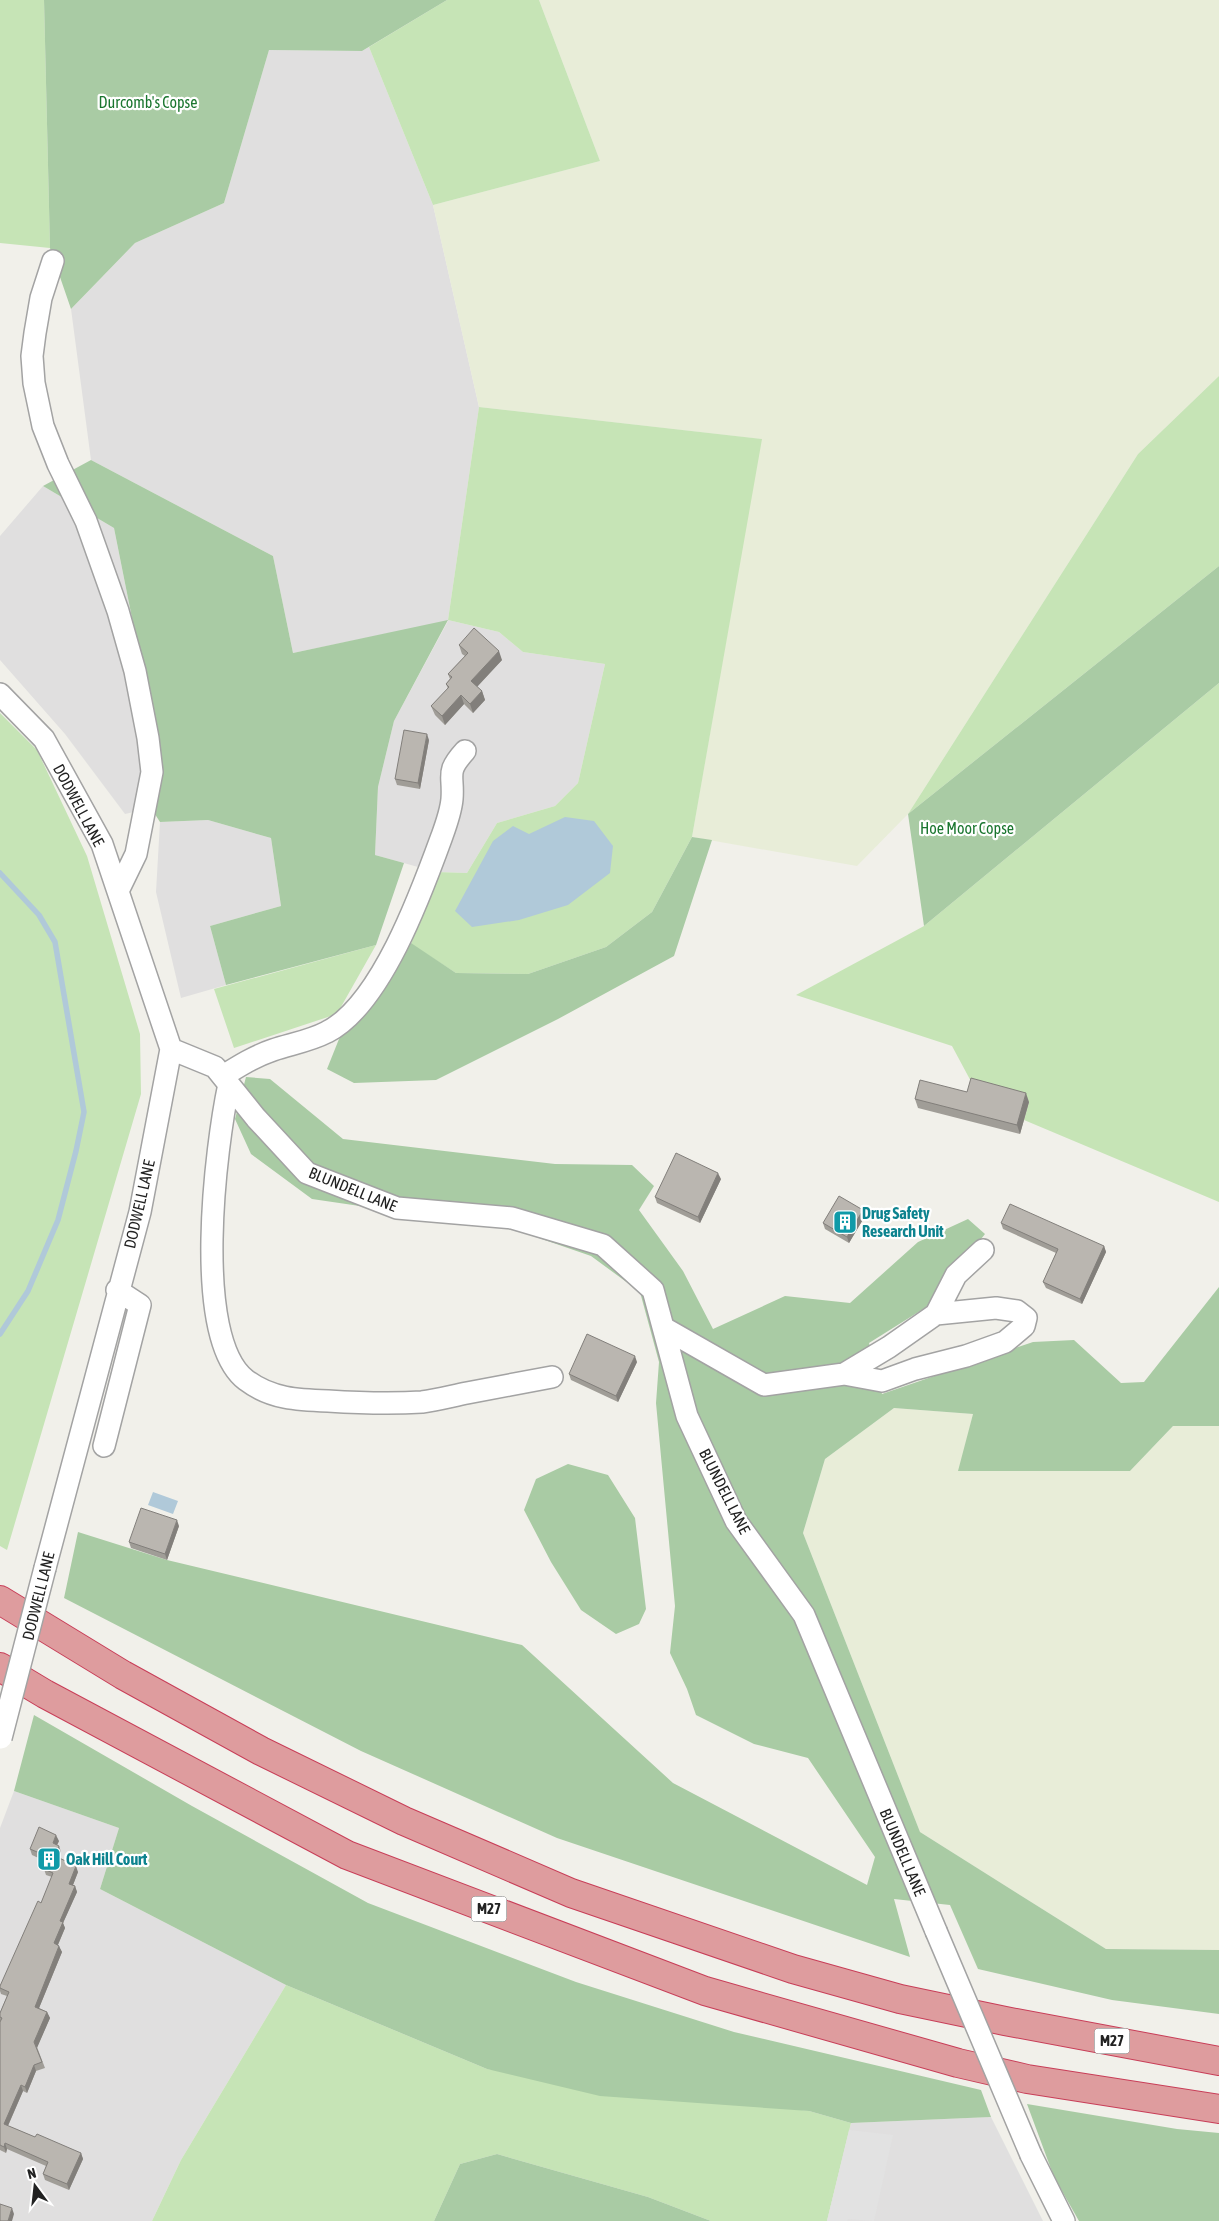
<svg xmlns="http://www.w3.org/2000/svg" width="1219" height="2221" viewBox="0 0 1219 2221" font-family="'Asap Condensed',sans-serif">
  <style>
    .residential { fill: #e0dfdf }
    .farmland { fill: #e8edd8 }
    .grass { fill: #c6e4b6 }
    .forest { fill: #a9cba4 }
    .parking { fill: #e2e2e2 }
    .water { fill: #b0c9d9 }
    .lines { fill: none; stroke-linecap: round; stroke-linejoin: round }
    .stream { stroke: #b0c9d9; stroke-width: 5.5 }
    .minor-casing { stroke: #a3a3a3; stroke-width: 24 }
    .highway-casing { stroke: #c83e58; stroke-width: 30 }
    .minor { stroke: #fff; stroke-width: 21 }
    .highway { stroke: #de9c9e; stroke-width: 28 }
    .minor-bridge-casing { stroke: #a3a3a3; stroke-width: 24; stroke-linecap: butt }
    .minor-bridge { stroke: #fff; stroke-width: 21 }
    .wall { fill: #a09d97 }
    .shaded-wall { fill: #827f7b }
    .building { fill: #bab6b0; stroke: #827f7b }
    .labels { text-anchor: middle; stroke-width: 4.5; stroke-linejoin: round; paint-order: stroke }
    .shield { fill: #fff; stroke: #646464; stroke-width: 1 }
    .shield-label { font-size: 15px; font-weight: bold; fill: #222 }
    .park-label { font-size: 16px; fill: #1a762f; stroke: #fff }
    .street-label { font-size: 16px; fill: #222; stroke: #fff }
    .culture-label { font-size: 16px; font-weight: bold; fill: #0d838f; stroke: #fff; text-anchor: start }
  </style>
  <rect width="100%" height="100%" fill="#f1f0ea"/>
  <path class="residential" d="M369 47 433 205 479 407 448 620 499 632 523 652 605 664 578 783 555 806 497 823 467 873 436 872 375 855 378 787 394 721 448 621 293 653 273 556 91 460 71 309 135 243 224 203 269 50 362 51Z
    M43 486 114 528 151 713V808L125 814 65 734 0 660V536Z
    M208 820 271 838 281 906 210 926 226 985 181 998 156 892 160 822Z
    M14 1791 119 1828 100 1889 286 1985 181 2160 152 2221H0V1828Z
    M991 2117 1043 2221H827L851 2123Z"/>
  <path class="farmland" d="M539 0H1219V376L1138 454 908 814 857 866 692 837 761 439 479 407 433 205 600 161Z
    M894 1408 973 1414 959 1471H1130L1173 1426H1219V1950L1106 1949 920 1832 803 1533 825 1459Z"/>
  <path class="grass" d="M0 0H44L50 248 0 243Z
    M447 0H539L600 161 433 205 369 47Z
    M1219 376V566L908 814 1138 454Z
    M479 407 762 439 692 837 652 912 606 947 528 974 456 973 411 944 436 872 467 873 497 823 555 806 578 783 605 664 523 652 499 632 448 620Z
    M1219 683V1202L1024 1120 1029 1102 974 1087 952 1046 796 995 924 926Z
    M0 713 37 750 87 856 140 1034 141 1094 7 1550 0 1546Z
    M376 945 337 1014 234 1048 214 989Z
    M286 1985 487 2069 809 2111 851 2123 827 2221H711L648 2197 497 2154 460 2164 434 2221H152L181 2160Z"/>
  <path class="forest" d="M44 0H447L362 51 269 50 224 203 135 243 71 309 50 248Z
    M91 460 273 556 293 653 448 620 394 721 378 787 375 855 404 863 376 945 226 985 210 926 281 906 271 838 208 820 160 822 151 808V713L114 528 43 486Z
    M1219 566V683L924 926 908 814Z
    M692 837 712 840 674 956 558 1019 436 1080 354 1083 327 1069 339 1039 411 943 456 973 528 974 606 947 652 912Z
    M246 1077 270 1079 343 1139 555 1164 632 1165 654 1186 639 1210 683 1271 713 1329 785 1296 850 1303 918 1242 968 1219 985 1234 928 1306 869 1343 882 1394 1033 1342 1074 1340 1121 1383 1144 1382 1219 1287V1426H1173L1130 1471H958L973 1414 894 1408 825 1459 803 1533 920 1832 1106 1949 1219 1950V2014L1112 2000 978 1969 950 1905 894 1899 910 1957 557 1838 361 1751 64 1598 78 1532 167 1560 522 1645 673 1783 867 1885 875 1857 808 1758 754 1744 696 1715 687 1689 670 1653 675 1606 656 1403 659 1362 640 1292 591 1256 510 1228 312 1199 251 1154 235 1119Z
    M568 1464 608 1475 635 1518 646 1609 639 1624 616 1634 581 1610 551 1562 524 1510 536 1479Z
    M34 1715 192 1806 368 1903 576 1982 734 2032 981 2090 991 2117 851 2123 809 2111 600 2096 487 2069 286 1985 100 1889 119 1828 14 1791Z
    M1027 2104 1177 2129 1219 2133V2221H1079L1054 2177Z
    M497 2154 648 2197 711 2221H434L460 2164Z"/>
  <path class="parking" d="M849 2130 893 2135 874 2221 848 2219 847 2221H827Z"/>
  <path class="water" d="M565 817 594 821 613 846 610 873 568 905 519 920 472 927 455 911 493 841 513 826 529 834Z
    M153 1492 178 1501 173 1514 148 1505Z"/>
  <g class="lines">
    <path class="stream" d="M0 873 39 915 55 942 84 1112 76 1151 58 1220 28 1291 0 1334"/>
    <g class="minor-casing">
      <path id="minor" d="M53 261 41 298 35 333 32 356 34 383 43 426 58 464 86 521 118 611 135 671 148 738 152 772 136 854 118 891
        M0 694 44 739 102 844 171 1049 140 1212 45 1568
        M171 1049 215 1067 256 1118 307 1173 397 1208 512 1218 603 1245 653 1290 687 1416 736 1521 804 1615 936 1931
        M223 1076C239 1066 255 1056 273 1050 291 1044 310 1041 327 1032 381 1005 422 891 442 836 446 825 451 811 452 799 454 774 445 773 465 751
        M229 1084C216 1145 191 1338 246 1380 271 1399 298 1400 328 1401 360 1403 391 1404 422 1402 437 1400 452 1396 467 1393 495 1388 524 1382 552 1377
        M936 1314 956 1275 983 1250
        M664 1328 764 1385 844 1374 889 1347 936 1314 996 1308 1017 1311 1026 1318 1024 1326 1005 1342 966 1356 915 1369 882 1381 844 1374
        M104 1446 140 1305 117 1290
        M1031 2155 1064 2221"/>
    </g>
    <g class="highway-casing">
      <path id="highway" d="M0 1600 123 1675 261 1751 404 1821 571 1893 793 1969 900 1999 1005 2021 1219 2061
        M0 1667 45 1694 347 1855 705 1991 958 2063 1027 2079 1219 2109"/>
    </g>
    <use href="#minor" class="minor"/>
    <use href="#highway" class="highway"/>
    <g class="minor-bridge-casing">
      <path id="minor-bridge" d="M1 1738 45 1568
        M936 1931 1031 2155"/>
    </g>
    <use href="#minor-bridge" class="minor-bridge"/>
  </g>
  <path class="wall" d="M459 645 502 660 477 687 482 691 485 700 473 713 464 704 445 725 435 715 431 706 448 689 446 684 450 679 448 674 465 656 462 654Z
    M429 740 420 789 397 785 395 779Z
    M967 1092 1029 1102 1020 1134 918 1108 915 1099Z
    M721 1179 700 1223 657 1203 655 1197Z
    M863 1210 865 1216 849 1243 825 1229 823 1223Z
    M1001 1223 1104 1246 1106 1252 1082 1304 1046 1288 1043 1282 1056 1253 1003 1229Z
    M637 1362 618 1402 571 1380 569 1374Z
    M179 1526 167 1560 131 1548 129 1542Z
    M59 1841 57 1845 61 1852 59 1858 78 1872 73 1885 75 1886 77 1892 63 1923 65 1928 58 1945 62 1952 39 2008 47 2012 50 2018 37 2047 45 2068 36 2071 27 2093 23 2091 8 2126 35 2137 81 2153 83 2159 69 2190 45 2180 43 2174 46 2166 7 2149 6 2153 0 2150V2013L7 1996 1 1994 0 1991V1986L41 1903 52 1877 46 1875 44 1869 47 1862 32 1855 30 1849Z"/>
  <path class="shaded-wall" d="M499 651 502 660 474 690 471 681Z
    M482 691 485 700 473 713 470 704Z
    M461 695 464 704 445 725 442 716Z
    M427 734 429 740 420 789 418 783Z
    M1026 1093 1029 1102 1020 1134 1017 1125Z
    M718 1173 721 1179 700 1223 698 1217Z
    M863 1210 865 1216 849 1243 847 1237Z
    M1104 1246 1106 1252 1082 1304 1080 1299Z
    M635 1356 637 1362 618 1402 616 1396Z
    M177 1520 179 1526 167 1560 165 1554Z
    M56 1835 59 1841 55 1849 53 1843Z
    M59 1846 61 1852 57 1862 55 1856Z
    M76 1866 78 1872 71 1890 69 1884Z
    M75 1886 77 1892 63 1923 65 1928 56 1949 54 1943 60 1921Z
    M59 1946 62 1952 37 2013 35 2007Z
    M47 2012 50 2018 37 2048 34 2042Z
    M34 2065 36 2071 27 2093 25 2087Z
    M21 2085 23 2091 6 2130 4 2124Z
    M5 2143 7 2149 6 2153 4 2147Z
    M81 2153 83 2159 69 2190 67 2184Z
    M12 2208 14 2214 12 2221H8Z"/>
  <path class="building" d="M474 628 499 651 471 681 482 691 470 704 461 695 442 716 431 706 449 687 446 684 452 677 448 674 468 653 459 645Z
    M404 730 427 734 418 783 395 779Z
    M971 1078 1026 1093 1017 1125 915 1099 920 1080 967 1092Z
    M676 1153 718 1173 698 1217 655 1197Z
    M839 1196 863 1210 847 1237 823 1223Z
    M1010 1204 1104 1246 1080 1299 1043 1282 1058 1249 1001 1223Z
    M587 1334 635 1356 616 1396 569 1374Z
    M141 1508 177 1520 165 1554 129 1542Z
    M39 1827 56 1835 53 1843 59 1846 55 1856 76 1866 69 1884 75 1886 60 1921 63 1922 54 1943 59 1946 35 2007 47 2012 34 2042 42 2062 34 2065 25 2087 21 2085 4 2124 35 2137 37 2134 81 2153 67 2184 43 2174 48 2162 5 2143 4 2147 0 2145V2022L2 2018 0 2017V2013L9 1992 0 1988V1986L37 1903 38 1901 41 1903 53 1873 44 1869 49 1857 30 1849Z
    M0 2204 12 2208 8 2221H0Z"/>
  <defs>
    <g id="building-square" transform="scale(1.25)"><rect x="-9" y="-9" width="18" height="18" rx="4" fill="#0f9aa8" stroke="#fff"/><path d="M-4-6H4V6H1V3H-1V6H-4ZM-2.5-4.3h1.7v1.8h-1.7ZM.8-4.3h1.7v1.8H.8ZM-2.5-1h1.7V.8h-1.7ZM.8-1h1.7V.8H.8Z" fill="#fff"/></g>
  </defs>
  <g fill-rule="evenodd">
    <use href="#building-square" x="845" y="1222"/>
    <use href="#building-square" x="49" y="1859"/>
  </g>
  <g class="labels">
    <g class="shield">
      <rect x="471.5" y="1896.5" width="35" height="25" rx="4"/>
      <rect x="1094.5" y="2028.5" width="35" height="25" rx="4"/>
    </g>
    <g class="shield-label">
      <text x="489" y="1914">M27</text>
      <text x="1112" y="2046">M27</text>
    </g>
    <g class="park-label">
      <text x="148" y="108">Durcomb's Copse</text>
      <text x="967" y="834">Hoe Moor Copse</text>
    </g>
    <g class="street-label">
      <text transform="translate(79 805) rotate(62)" y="6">DODWELL LANE</text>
      <text transform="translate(353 1189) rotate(22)" y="6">BLUNDELL LANE</text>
      <text transform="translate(139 1204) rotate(-77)" y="6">DODWELL LANE</text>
      <text transform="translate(725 1491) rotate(63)" y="6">BLUNDELL LANE</text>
      <text transform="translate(38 1596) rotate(-76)" y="6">DODWELL LANE</text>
      <text transform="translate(903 1852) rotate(67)" y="6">BLUNDELL LANE</text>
    </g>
    <g class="culture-label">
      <text x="862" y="1219">Drug Safety<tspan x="862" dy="18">Research Unit</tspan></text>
      <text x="66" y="1865">Oak Hill Court</text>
    </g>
  </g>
  <g transform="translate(35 2186) rotate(345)" stroke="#ffffff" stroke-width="4" paint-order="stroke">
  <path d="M0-4L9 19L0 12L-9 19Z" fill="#222222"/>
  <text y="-8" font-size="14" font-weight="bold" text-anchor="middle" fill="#222222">N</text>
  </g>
</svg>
